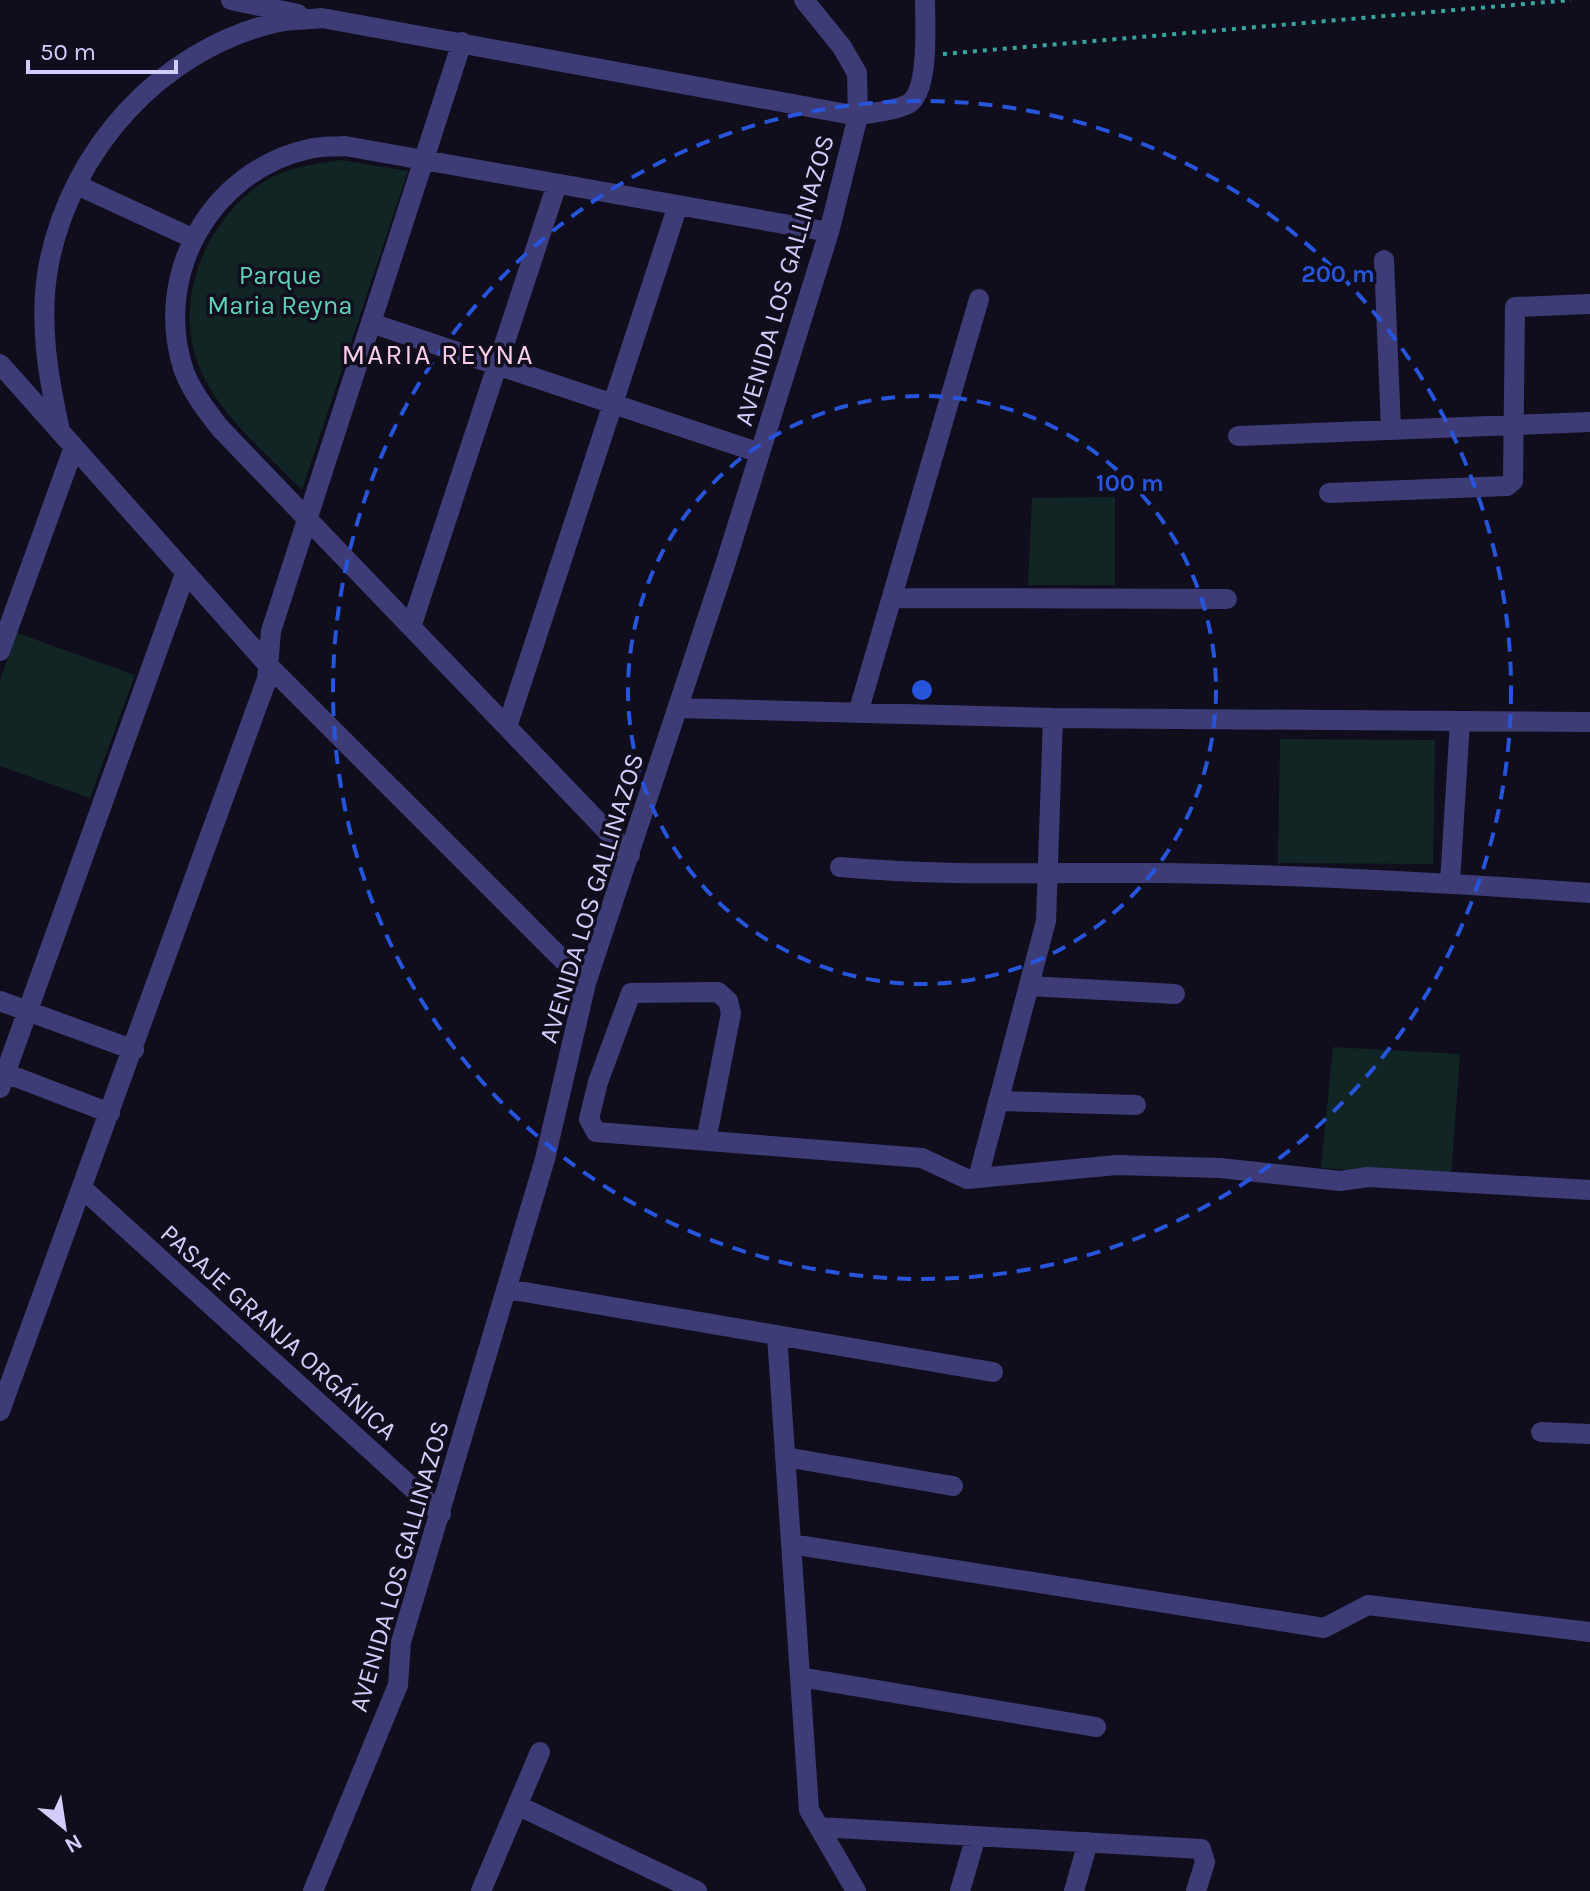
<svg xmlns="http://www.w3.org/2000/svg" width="1590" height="1891" viewBox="0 0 1590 1891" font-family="Karla,sans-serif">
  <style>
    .park { fill: #112525 }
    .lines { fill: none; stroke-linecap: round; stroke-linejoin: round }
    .path { stroke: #37a49e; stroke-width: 4; stroke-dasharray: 4 6; stroke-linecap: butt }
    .minor { stroke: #3e3c77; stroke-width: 20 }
    .ring { fill: none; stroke: #2654da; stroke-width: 4; stroke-dasharray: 14 10 }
    .labels { text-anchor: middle; stroke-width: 7; stroke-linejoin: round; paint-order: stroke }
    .park-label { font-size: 26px; fill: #60d3b7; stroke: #100d1c }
    .street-label { font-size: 26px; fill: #d2cdfb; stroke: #100d1c }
    .neighbourhood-label { font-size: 28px; letter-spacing: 2px; fill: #fbceea; stroke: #100d1c }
    .centre { fill: #2654da; stroke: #100d1c; stroke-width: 4 }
    .ring-label { font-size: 24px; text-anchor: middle; font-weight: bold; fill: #2654da; stroke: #100d1c; stroke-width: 7; stroke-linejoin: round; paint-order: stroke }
  </style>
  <rect width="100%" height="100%" fill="#100d1c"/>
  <path class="park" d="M341 160 408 171 302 490C266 453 221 417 200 369 171 303 206 218 265 181 288 167 315 164 341 160Z
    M1115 497V585H1028L1032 498Z
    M17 633 135 675 90 798 0 766V680Z
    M1280 739 1435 740 1433 864 1278 863Z
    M1333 1047 1460 1054 1451 1176 1321 1168Z"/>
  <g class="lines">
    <path class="path" d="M943 54 1571 0"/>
    <path class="minor" d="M231 0 298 14
      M77 185 192 238
      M1384 260 1391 429
      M371 323 760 453
      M0 364 268 665 586 983
      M60 431C48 376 38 320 49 263 72 149 160 51 274 23 289 19 306 20 322 18L858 116 857 73 842 47 804 0
      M1238 436 1590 422
      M1329 493 1507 486 1513 481 1515 307 1590 304
      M893 598 1227 599
      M411 627 557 184
      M0 651 74 447
      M678 708 1053 718 1590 722
      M858 713 979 299
      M507 727 678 205
      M630 855 220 428C206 410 192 392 184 371 152 276 210 171 309 149 320 146 334 147 345 146L829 232
      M840 867C949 877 1057 872 1167 873 1308 875 1449 883 1590 893
      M1450 883 1460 721
      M1029 986 1175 994
      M0 1001 134 1050
      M0 1071 110 1113
      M0 1088 185 574
      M998 1101 1136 1105
      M706 1141 731 1013 728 1001 718 992 631 993 598 1082 589 1119 596 1132 922 1158 967 1179 1117 1165 1220 1168 1340 1181 1368 1177 1590 1190
      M978 1178 1046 921 1053 718
      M82 1188 441 1514
      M507 1289 993 1372
      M777 1335 809 1810 856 1891
      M0 1411 267 679 271 631 462 42
      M1541 1432 1590 1434
      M785 1457 953 1486
      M791 1544 1324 1628 1368 1605 1590 1632
      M800 1677 1096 1727
      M519 1806 697 1891
      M819 1827 1201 1849 1205 1862 1196 1891
      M313 1891 398 1685 401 1642 545 1159 586 983 725 565 829 232 858 116C873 112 895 111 908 104 930 92 925 23 925 0
      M481 1891 540 1752
      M960 1891 976 1836
      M1074 1891 1088 1842"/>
  </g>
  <g class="ring">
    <circle cx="922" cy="690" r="294"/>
    <circle cx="922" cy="690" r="589"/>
  </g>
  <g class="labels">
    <g class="park-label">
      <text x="280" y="284">Parque<tspan x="280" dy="30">Maria Reyna</tspan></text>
    </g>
    <g class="street-label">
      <text transform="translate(784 280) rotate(-74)" y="9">AVENIDA LOS GALLINAZOS</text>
      <text transform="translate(591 898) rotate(-73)" y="9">AVENIDA LOS GALLINAZOS</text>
      <text transform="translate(279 1332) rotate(42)" y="9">PASAJE GRANJA ORGÁNICA</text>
      <text transform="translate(399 1566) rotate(-74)" y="9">AVENIDA LOS GALLINAZOS</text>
    </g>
    <g class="neighbourhood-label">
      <text x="438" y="364">MARIA REYNA</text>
    </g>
  </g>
  <circle cx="922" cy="690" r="12" class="centre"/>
  <g class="ring-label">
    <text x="1338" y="282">200 m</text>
    <text x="1130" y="491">100 m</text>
  </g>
  <g transform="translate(64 1827) rotate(150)" stroke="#100d1c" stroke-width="6" paint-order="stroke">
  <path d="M0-6L14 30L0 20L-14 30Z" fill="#d2cdfb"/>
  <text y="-12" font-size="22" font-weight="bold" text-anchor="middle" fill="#d2cdfb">N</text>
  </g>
  <path d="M28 60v12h148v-12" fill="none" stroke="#d2cdfb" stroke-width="4"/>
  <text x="40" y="60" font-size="24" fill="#d2cdfb" stroke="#100d1c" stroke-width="6" paint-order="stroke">50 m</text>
</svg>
